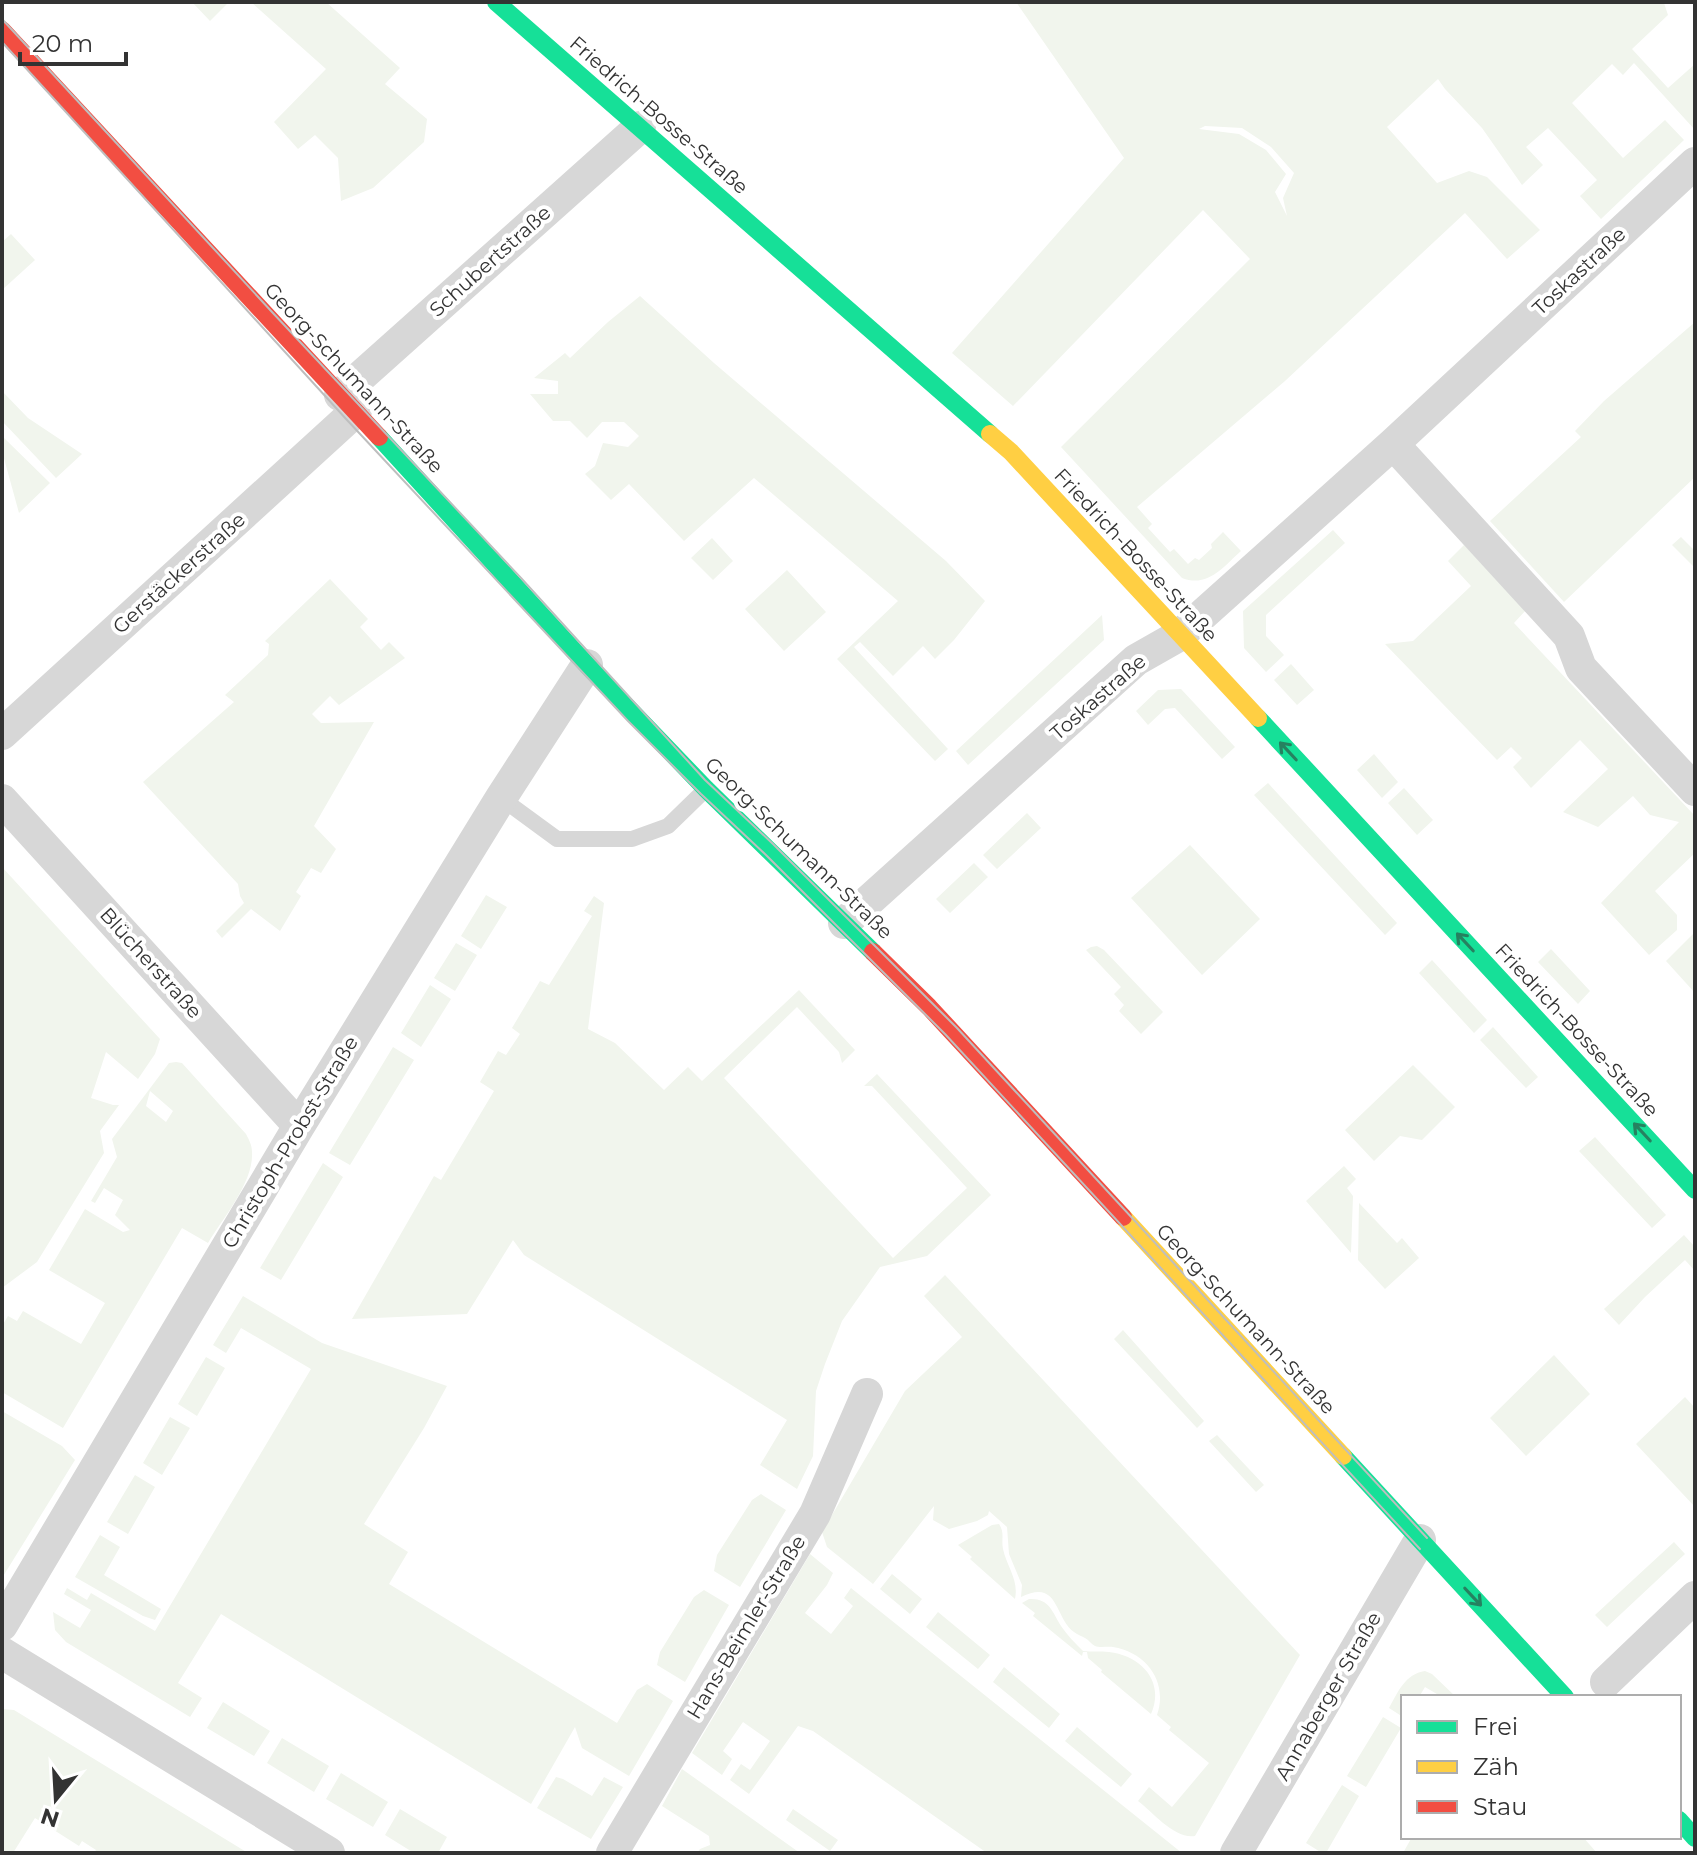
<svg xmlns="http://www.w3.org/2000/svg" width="1697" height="1855" viewBox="0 0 1697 1855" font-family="Montserrat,sans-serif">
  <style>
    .green { fill: #f1f5ed; fill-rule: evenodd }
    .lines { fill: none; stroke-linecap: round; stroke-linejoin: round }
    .lane { stroke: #d7d7d7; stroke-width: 16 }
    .street { stroke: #d7d7d7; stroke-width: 32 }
    .fast { stroke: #16e098; stroke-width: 18 }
    .slow { stroke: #ffcf43; stroke-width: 18 }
    .jam { stroke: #f24e42; stroke-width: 18 }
    .tram { stroke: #bebebe; stroke-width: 2 }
    .oneway { stroke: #268160 }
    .labels { text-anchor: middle; stroke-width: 8; stroke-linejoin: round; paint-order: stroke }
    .street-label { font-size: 20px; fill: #333; stroke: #fff }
  </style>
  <rect width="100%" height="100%" fill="#fff"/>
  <path class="green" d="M192 2H229L210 21Z
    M251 2H326L400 68 385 84 427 119 424 142 373 188 341 201 338 158 315 135 298 149 274 122 326 69Z
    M1016 2H1666L1664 3 1668 15 1632 49 1668 88 1695 64V130L1634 63 1623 75 1612 64 1572 103 1623 158 1665 120 1684 140 1601 219 1580 196 1597 180 1548 128 1526 147 1543 165 1522 185 1482 128 1445 89 1438 79 1387 127 1437 183 1469 171 1487 177 1540 230 1507 259 1465 213 1285 381 1137 507 1152 524 1148 528 1170 552 1174 549 1188 564 1195 558 1199 560 1212 548 1211 544 1223 532 1241 551C1223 567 1208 588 1182 578L1061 447 1250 259 1203 210 1013 406 952 353 1124 158ZM1205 126 1242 128 1271 147 1294 173 1283 198 1287 216 1275 192 1286 174 1266 150 1239 134 1199 129Z
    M11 234 35 260 2 290V242Z
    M640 296 714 363 946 561 985 601 954 640 935 659 923 646 893 676 860 642 854 647 948 749 935 761 837 659 898 601 754 478 684 541 629 484 611 500 585 474 595 466 603 443 628 447 639 436 624 422H602L587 438 570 421H553L530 394H558V381L534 378 565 353 570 358 608 322Z
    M1695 322V477L1564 602 1490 521 1581 437 1575 431 1604 401Z
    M2 391 28 418 82 454 56 478 2 421Z
    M2 436 50 483 19 513 2 451Z
    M1333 530 1345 543 1266 615V636L1284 655 1266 672 1244 648 1243 611Z
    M1681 537 1695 551V568L1672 545Z
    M712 538 733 561 713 580 691 558Z
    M1464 545 1526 610 1514 623 1695 816V853L1655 891 1677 915V930L1649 955 1601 903 1679 822 1650 815 1633 796 1598 827 1563 812 1608 769 1580 740 1531 788 1513 767 1522 758 1511 747 1497 760 1385 644 1413 641 1471 586 1448 561Z
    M787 570 826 612 784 651 745 609Z
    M330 579 368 619 360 627 381 650 389 642 405 658 339 705 330 696 312 714 321 723 374 722 314 826 336 849 321 873 311 868 296 892 301 896 280 931 251 909 222 938 216 931 244 903 240 896 238 884 143 782 234 702 225 695 268 655 269 644 265 641Z
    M1102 615 1104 640 968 765 956 751Z
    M1291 664 1314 690 1297 705 1274 680Z
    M1181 689 1235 747 1222 759 1175 708 1165 709 1148 725 1136 711 1158 690Z
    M1374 754 1398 782 1382 798 1357 770Z
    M1268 783 1397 923 1385 935 1254 795Z
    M1404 788 1433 820 1417 835 1388 803Z
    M1027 813 1041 828 997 869 983 855Z
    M1190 845 1260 919 1202 975 1131 898Z
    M974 863 988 877 950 913 936 899Z
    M2 867 160 1039 155 1054 138 1079 106 1052 91 1098 113 1105H119L100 1131 104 1153 37 1262 2 1288Z
    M486 895 507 907 481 949 461 936Z
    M594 896 604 903 588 1029 615 1043 664 1090 688 1067 702 1081 799 990 855 1050 842 1063 839 1052 797 1007 724 1078 893 1258 967 1188 872 1086H864L877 1074 991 1195 927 1256 880 1267 842 1321 825 1364 816 1391 813 1456 797 1489 760 1465 787 1420 524 1255 513 1240 467 1314 352 1319 434 1176 441 1180 494 1091 480 1082 498 1051 506 1055 520 1034 512 1028 540 981 549 985 592 916 584 911Z
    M1695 932V993L1666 961Z
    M456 943 477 955 455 991 434 978Z
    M1097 946 1104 950 1163 1012 1141 1034 1119 1011 1124 1005 1114 994 1121 987 1086 950 1091 947Z
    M1551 949 1590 991 1578 1004 1538 962Z
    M1432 960 1487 1020 1474 1033 1419 973Z
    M430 985 451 999 421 1047 401 1033Z
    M1493 1027 1538 1077 1526 1088 1480 1040Z
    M393 1047 414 1060 350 1165 329 1153Z
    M176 1062 182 1063 246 1134C249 1140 252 1145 252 1152 254 1182 223 1218 208 1243L182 1228 63 1428 2 1392V1326L8 1316 17 1321 23 1311 81 1344 105 1303 49 1270 85 1209 123 1232 130 1230 115 1215 123 1200 104 1188 95 1203 91 1201 117 1157 112 1139 169 1063ZM150 1091 173 1111 166 1122 146 1106Z
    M1413 1065 1455 1107 1422 1140 1400 1136 1374 1161 1345 1130Z
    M1595 1137 1666 1215 1652 1228 1579 1151Z
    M323 1163 343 1177 281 1280 260 1268Z
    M1344 1166 1356 1179 1347 1188 1353 1196 1351 1253 1306 1201Z
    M1359 1203 1397 1243 1402 1238 1419 1258 1385 1289 1358 1260Z
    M1684 1235 1695 1247V1271L1685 1260 1645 1297 1619 1325 1604 1309Z
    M945 1275 1300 1655 1195 1836C1174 1839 1154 1813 1138 1801L1149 1787 1172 1807 1209 1763 1169 1730 1171 1727 1157 1715C1168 1683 1148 1653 1113 1647 1108 1646 1100 1648 1095 1646 1091 1644 1089 1640 1085 1638 1082 1636 1078 1635 1074 1632 1054 1617 1059 1578 1021 1597L1022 1585 1009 1554 1007 1527 989 1511 988 1515 977 1521 949 1529 933 1520 934 1506 873 1584 827 1547 822 1532 905 1391 962 1337 924 1296Z
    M243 1296 322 1343 447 1386 424 1428 364 1524 408 1552 389 1584 617 1723 637 1690 647 1684 673 1701 629 1776 582 1748 575 1727 531 1804 221 1614 178 1683 202 1698 190 1717 66 1642 55 1630 53 1612 80 1628 91 1610 64 1594 67 1588 87 1600 91 1593 155 1631 311 1369 241 1328 226 1353 213 1345Z
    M1123 1330 1204 1421 1197 1428 1114 1339Z
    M1554 1355 1590 1394 1526 1456 1490 1418Z
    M206 1357 225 1368 197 1416 178 1404Z
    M1685 1397 1695 1408V1507L1636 1444Z
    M2 1411 62 1446 75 1460 2 1578Z
    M170 1417 190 1428 162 1475 143 1463Z
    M1217 1435 1264 1485 1256 1492 1209 1441Z
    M135 1475 155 1487 128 1534 107 1522Z
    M761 1494 786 1510 740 1587 714 1571 717 1555 752 1500Z
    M999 1524C1005 1533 1001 1539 1003 1549 1007 1567 1019 1580 1015 1599L970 1559 972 1557 958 1545 992 1525Z
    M100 1535 120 1547 104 1575 161 1609 155 1620 143 1616 75 1577Z
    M1674 1542 1685 1554 1607 1627 1595 1615Z
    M810 1554 833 1573 827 1585 805 1613 831 1634 853 1606 844 1598 851 1588 1182 1853H987L813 1731 798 1726 749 1794 730 1780 741 1764 750 1770 770 1741 743 1722 723 1751 732 1759 722 1775 692 1753Z
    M892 1574 922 1599 910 1614 880 1589Z
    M704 1590 729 1605 685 1682 657 1665 660 1652 694 1597Z
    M1029 1599C1049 1598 1052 1611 1061 1626 1067 1635 1075 1643 1083 1651 1092 1652 1100 1651 1109 1652 1142 1656 1165 1682 1151 1714L1101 1672 1102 1670 1088 1658 1087 1652H1083L1082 1656 1033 1616 1035 1613 1022 1603Z
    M938 1612 990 1655 978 1669 926 1627Z
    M1004 1667 1060 1714 1049 1728 993 1682Z
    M1425 1671 1432 1674 1456 1697H1442L1425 1687 1419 1697H1403V1717L1389 1708C1398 1692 1405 1674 1425 1671Z
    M223 1702 270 1731 254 1756 207 1728Z
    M2 1709 14 1710 248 1853H94L96 1850 82 1841 79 1846 35 1818 13 1853H2Z
    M1383 1717 1401 1728 1366 1787 1347 1776Z
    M1077 1727 1132 1774 1121 1787 1065 1741Z
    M282 1738 329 1766 314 1792 267 1763Z
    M682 1769 800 1853H697L700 1849 710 1845 709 1836 662 1806Z
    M341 1773 388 1802 373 1827 326 1799Z
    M556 1777 563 1779 592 1796 604 1777 623 1787 591 1839 537 1808Z
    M1342 1785 1359 1796 1326 1853H1322L1306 1843Z
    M400 1809 447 1837 438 1853H414L385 1835Z
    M793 1809 838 1840 830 1851 786 1820Z
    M1412 1837H1583L1597 1853H1403Z"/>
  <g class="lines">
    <path class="lane" d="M501 798 557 839H632L668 826 705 790"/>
    <path class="street" d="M340 395 640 127
      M1393 444 1569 636 1581 668 1695 790
      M2 734 356 411
      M2 800 299 1126
      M844 923 1136 660 1180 635 1393 444 1695 163
      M2 1625 299 1126 501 798 587 665
      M2 1653 329 1853
      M1606 1682 1695 1597
      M612 1853 815 1514 867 1394
      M1236 1853 1420 1540"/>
    <path class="fast" d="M496 2 990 434
      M379 437 587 665 706 789 873 952
      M1258 718 1695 1190
      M1343 1456 1565 1697
      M1679 1820 1695 1838"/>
    <path class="slow" d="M990 434 1011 452 1258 718
      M1123 1217 1343 1456"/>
    <path class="jam" d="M2 30 379 437
      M873 952 929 1007 1123 1217"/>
    <path class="tram" d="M2 19 272 312 521 578 705 780 773 844 957 1028 1427 1538
      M2 42 347 420 628 721 701 794 766 855 945 1034 1420 1549"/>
  </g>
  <defs><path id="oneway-shaft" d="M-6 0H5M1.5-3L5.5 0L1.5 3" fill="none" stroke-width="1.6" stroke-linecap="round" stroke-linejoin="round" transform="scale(2)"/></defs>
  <g class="oneway">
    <use href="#oneway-shaft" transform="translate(1288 751) rotate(-133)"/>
    <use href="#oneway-shaft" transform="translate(1465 942) rotate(-133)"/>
    <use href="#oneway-shaft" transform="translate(1642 1132) rotate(-133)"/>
    <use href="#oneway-shaft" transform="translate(1473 1597) rotate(47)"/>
  </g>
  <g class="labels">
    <g class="street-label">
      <text transform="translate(659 115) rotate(41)" y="7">Friedrich-Bosse-Straße</text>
      <text transform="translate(490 261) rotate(-42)" y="7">Schubertstraße</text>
      <text transform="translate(1579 271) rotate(-43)" y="7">Toskastraße</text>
      <text transform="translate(354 378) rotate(47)" y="7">Georg-Schumann-Straße</text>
      <text transform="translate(1136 555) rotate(47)" y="7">Friedrich-Bosse-Straße</text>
      <text transform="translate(179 573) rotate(-42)" y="7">Gerstäckerstraße</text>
      <text transform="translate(1098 697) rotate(-41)" y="7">Toskastraße</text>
      <text transform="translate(799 848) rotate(44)" y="7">Georg-Schumann-Straße</text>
      <text transform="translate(151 963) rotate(48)" y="7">Blücherstraße</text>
      <text transform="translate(1577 1030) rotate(47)" y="7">Friedrich-Bosse-Straße</text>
      <text transform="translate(290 1142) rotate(-59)" y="7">Christoph-Probst-Straße</text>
      <text transform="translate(1246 1319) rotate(47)" y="7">Georg-Schumann-Straße</text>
      <text transform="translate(746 1627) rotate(-59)" y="7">Hans-Beimler-Straße</text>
      <text transform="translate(1328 1696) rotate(-60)" y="7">Annaberger Straße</text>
    </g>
  </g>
  <rect width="1697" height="1855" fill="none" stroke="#333333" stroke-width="8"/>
  <rect x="1401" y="1695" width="280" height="144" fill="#ffffff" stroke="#adadad" stroke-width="2"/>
  <rect x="1417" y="1721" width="40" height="12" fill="#16e098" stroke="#adadad" stroke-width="2"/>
  <text x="1473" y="1735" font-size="24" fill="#333333">Frei</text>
  <rect x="1417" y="1761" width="40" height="12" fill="#ffcf43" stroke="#adadad" stroke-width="2"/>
  <text x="1473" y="1775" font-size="24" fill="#333333">Zäh</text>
  <rect x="1417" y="1801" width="40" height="12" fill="#f24e42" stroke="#adadad" stroke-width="2"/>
  <text x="1473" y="1815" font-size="24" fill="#333333">Stau</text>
  <g transform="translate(56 1799) rotate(198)" stroke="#ffffff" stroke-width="6" paint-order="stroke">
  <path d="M0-6L14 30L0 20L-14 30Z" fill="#333333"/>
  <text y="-12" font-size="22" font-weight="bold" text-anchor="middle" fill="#333333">N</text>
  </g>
  <path d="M20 52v12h106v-12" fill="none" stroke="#333333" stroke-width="4"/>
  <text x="32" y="52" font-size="24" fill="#333333" stroke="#ffffff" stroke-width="6" paint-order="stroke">20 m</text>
</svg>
